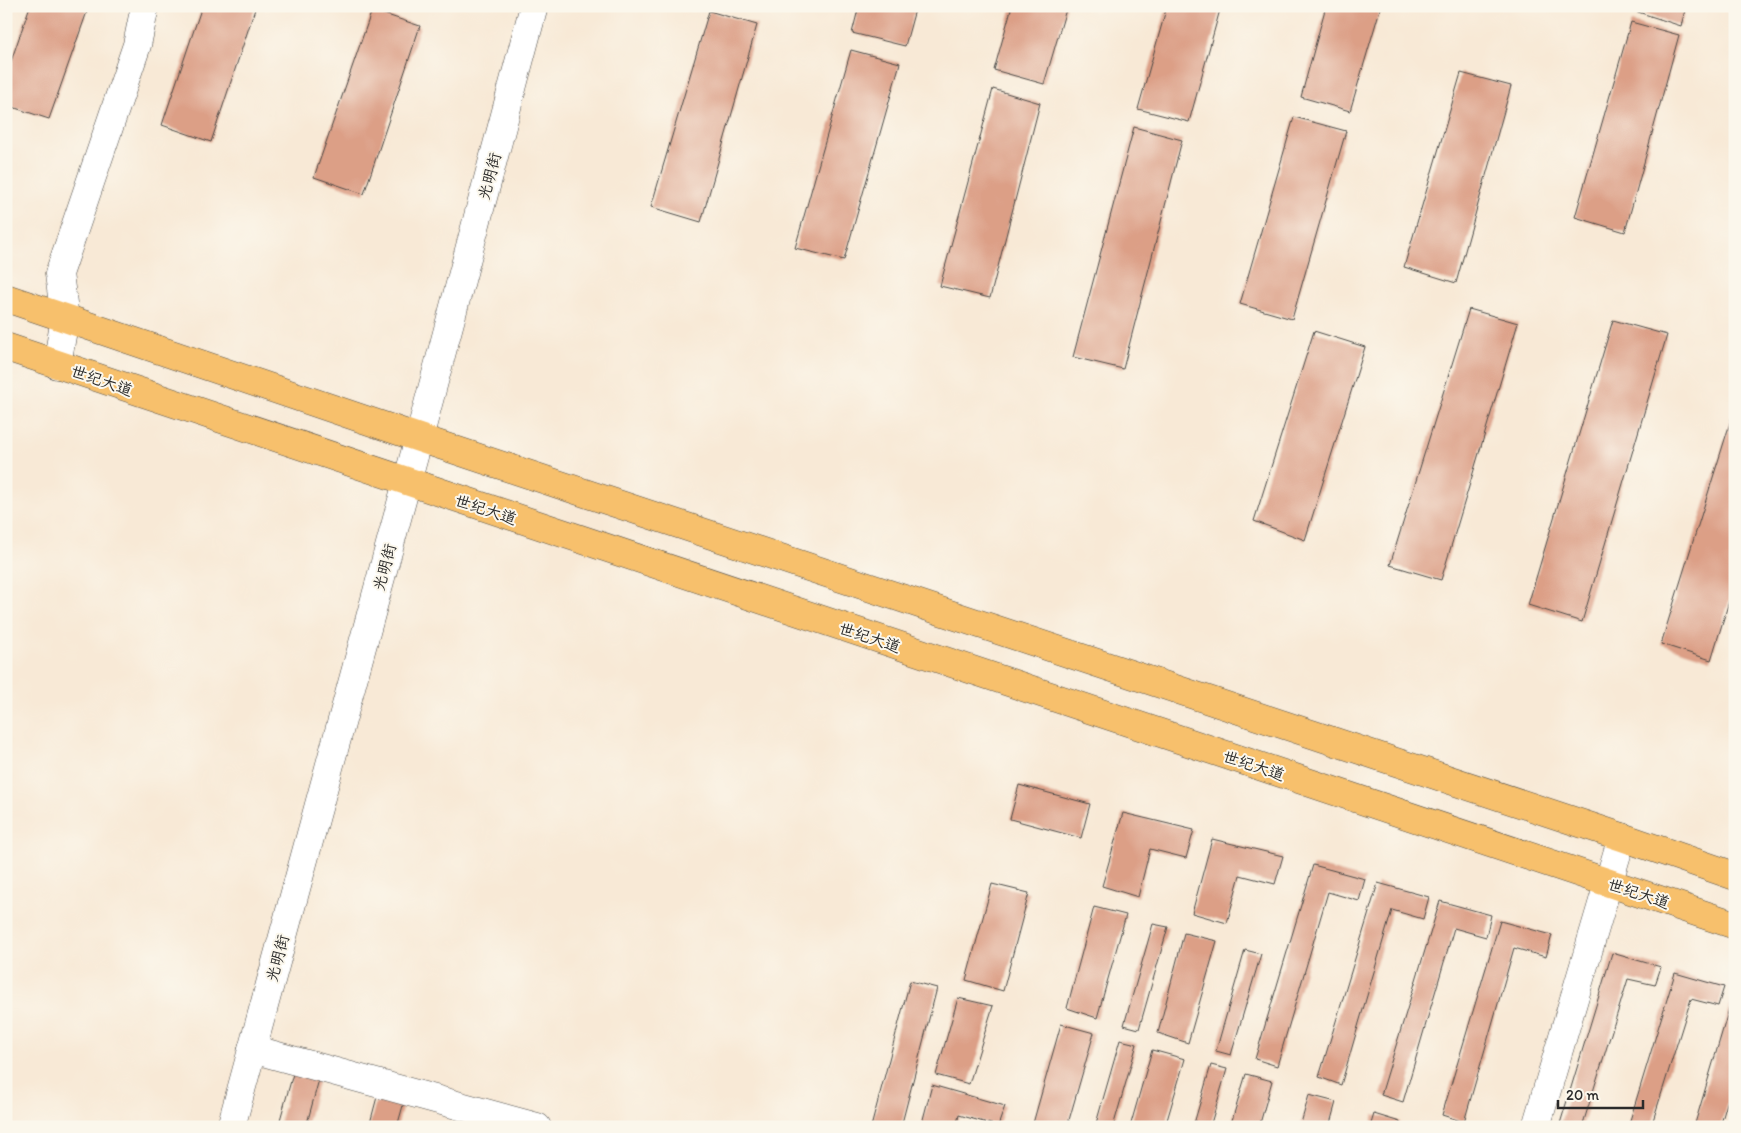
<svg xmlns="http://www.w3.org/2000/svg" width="1741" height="1133" viewBox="0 0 1741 1133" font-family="Itim,'LXGW WenKai TC',sans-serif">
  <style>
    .building { fill: #dc9f86 }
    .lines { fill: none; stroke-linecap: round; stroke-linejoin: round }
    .minor-casing { stroke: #4a4845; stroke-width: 29 }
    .tertiary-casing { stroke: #4a4845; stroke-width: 29 }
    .primary-casing { stroke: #4a4845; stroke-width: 29 }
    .minor { stroke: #fff; stroke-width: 28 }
    .tertiary { stroke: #fff; stroke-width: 28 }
    .primary { stroke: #f7c06c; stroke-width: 28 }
    .labels { text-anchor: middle; stroke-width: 4; stroke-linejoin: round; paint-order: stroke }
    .street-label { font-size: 16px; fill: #2b2b2b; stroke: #fbf7ec }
  </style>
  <rect width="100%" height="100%" fill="#fbf7ec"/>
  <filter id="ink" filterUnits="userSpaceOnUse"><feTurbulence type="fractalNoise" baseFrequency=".02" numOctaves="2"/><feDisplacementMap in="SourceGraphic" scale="10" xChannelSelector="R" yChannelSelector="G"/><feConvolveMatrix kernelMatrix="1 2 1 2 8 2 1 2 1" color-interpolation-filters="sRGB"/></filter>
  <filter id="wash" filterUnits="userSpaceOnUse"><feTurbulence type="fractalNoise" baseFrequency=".0096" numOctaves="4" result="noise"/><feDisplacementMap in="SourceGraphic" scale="20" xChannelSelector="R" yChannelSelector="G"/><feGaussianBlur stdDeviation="1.12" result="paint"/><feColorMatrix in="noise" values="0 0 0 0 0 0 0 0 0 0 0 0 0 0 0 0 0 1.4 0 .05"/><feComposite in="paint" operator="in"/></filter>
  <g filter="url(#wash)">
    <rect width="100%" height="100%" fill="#f8e9d6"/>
    <g id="blocks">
      <path class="building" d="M30 6H89L49 119 6 105V66L9 67Z
        M202 6H256L211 142 162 125Z
        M859 6H916L905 46 852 33Z
        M1012 6H1067L1044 84 994 70Z
        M1167 6H1221L1189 122 1138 109Z
        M1326 6H1381L1350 111 1301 97Z
        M1633 6H1686L1681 26 1632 10Z
        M372 10 420 26 364 194 314 177Z
        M709 11 757 25 701 222 651 207Z
        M1631 22 1679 35 1625 232 1575 217Z
        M851 50 900 63 844 260 795 248Z
        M1461 73 1511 86 1456 283 1404 267Z
        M993 89 1040 103 990 298 940 286Z
        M1294 117 1346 131 1292 319 1240 304Z
        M1134 127 1182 140 1123 369 1073 357Z
        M1469 309 1518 323 1441 580 1390 565Z
        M1613 320 1667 335 1582 622 1528 605Z
        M1314 331 1365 347 1305 540 1254 521Z
        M1735 407V582L1711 660 1661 644Z
        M1019 785 1090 804 1081 838 1010 819Z
        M1123 813 1194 830 1186 858 1150 849 1138 897 1102 886Z
        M1212 839 1283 856 1275 884 1240 875 1227 923 1192 913Z
        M1313 865 1365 879 1359 901 1328 892 1277 1066 1255 1059Z
        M1378 883 1429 897 1423 919 1392 910 1341 1085 1319 1077Z
        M992 884 1029 893 1003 991 966 980Z
        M1440 901 1491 915 1486 937 1454 928 1403 1102 1381 1095Z
        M1094 907 1126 915 1097 1018 1067 1008Z
        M1500 921 1552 935 1546 957 1514 948 1464 1122 1442 1115Z
        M1153 924 1168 927 1139 1029 1124 1025Z
        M1184 933 1217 941 1188 1043 1158 1033Z
        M1245 950 1261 954 1231 1055 1216 1051Z
        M1612 953 1661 967 1655 985 1628 979 1582 1127H1559Z
        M1675 973 1724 987 1718 1006 1691 999 1651 1127H1628Z
        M910 981 937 988 901 1127H871Z
        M1734 992 1735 1076 1720 1127H1694Z
        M958 998 993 1006 969 1084 936 1075Z
        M1061 1024 1094 1033 1067 1127H1032Z
        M1120 1040 1137 1044 1113 1127H1095Z
        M1152 1050 1185 1059 1165 1127H1130Z
        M298 1056 324 1061 306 1127H278Z
        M1211 1065 1227 1069 1210 1127H1193Z
        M1246 1074 1272 1081 1259 1127H1230Z
        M382 1078 409 1084 397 1127H369Z
        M932 1085 1005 1106 998 1126 959 1115 956 1127H921Z
        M1309 1095 1336 1102 1329 1127H1300Z
        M1374 1114 1400 1122 1399 1127H1370Z"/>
    </g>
  </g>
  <g filter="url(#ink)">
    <use href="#blocks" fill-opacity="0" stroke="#4a4845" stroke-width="1"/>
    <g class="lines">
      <g class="minor-casing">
        <path id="minor" d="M57 365 65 318 59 274 137 45 145 6
          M252 1049 537 1127
          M1536 1127 1622 837"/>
      </g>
      <g class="tertiary-casing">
        <path id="tertiary" d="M231 1127 419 438 534 6"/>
      </g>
      <g class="primary-casing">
        <path id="primary" d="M6 298 419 438 1622 837 1735 876
          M6 347 1735 925"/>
      </g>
      <use href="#minor" class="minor"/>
      <use href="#tertiary" class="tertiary"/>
      <use href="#primary" class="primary"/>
    </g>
  </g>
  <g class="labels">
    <g class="street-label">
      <text transform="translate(489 176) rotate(-75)" y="6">光明街</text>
      <text transform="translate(102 380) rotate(19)" y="6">世纪大道</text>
      <text transform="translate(486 509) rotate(18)" y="6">世纪大道</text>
      <text transform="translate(384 567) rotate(-75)" y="6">光明街</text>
      <text transform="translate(870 637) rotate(18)" y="6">世纪大道</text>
      <text transform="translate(1254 765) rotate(18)" y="6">世纪大道</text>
      <text transform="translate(1639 893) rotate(18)" y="6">世纪大道</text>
      <text transform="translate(277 958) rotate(-75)" y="6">光明街</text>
    </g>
  </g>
  <rect width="1741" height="1133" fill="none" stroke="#fbf7ec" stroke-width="25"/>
  <path d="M1558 1100v8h85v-8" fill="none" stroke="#2b2b2b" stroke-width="2.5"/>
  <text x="1566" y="1100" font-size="15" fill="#2b2b2b" stroke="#fbf7ec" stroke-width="4" paint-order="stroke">20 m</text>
</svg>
